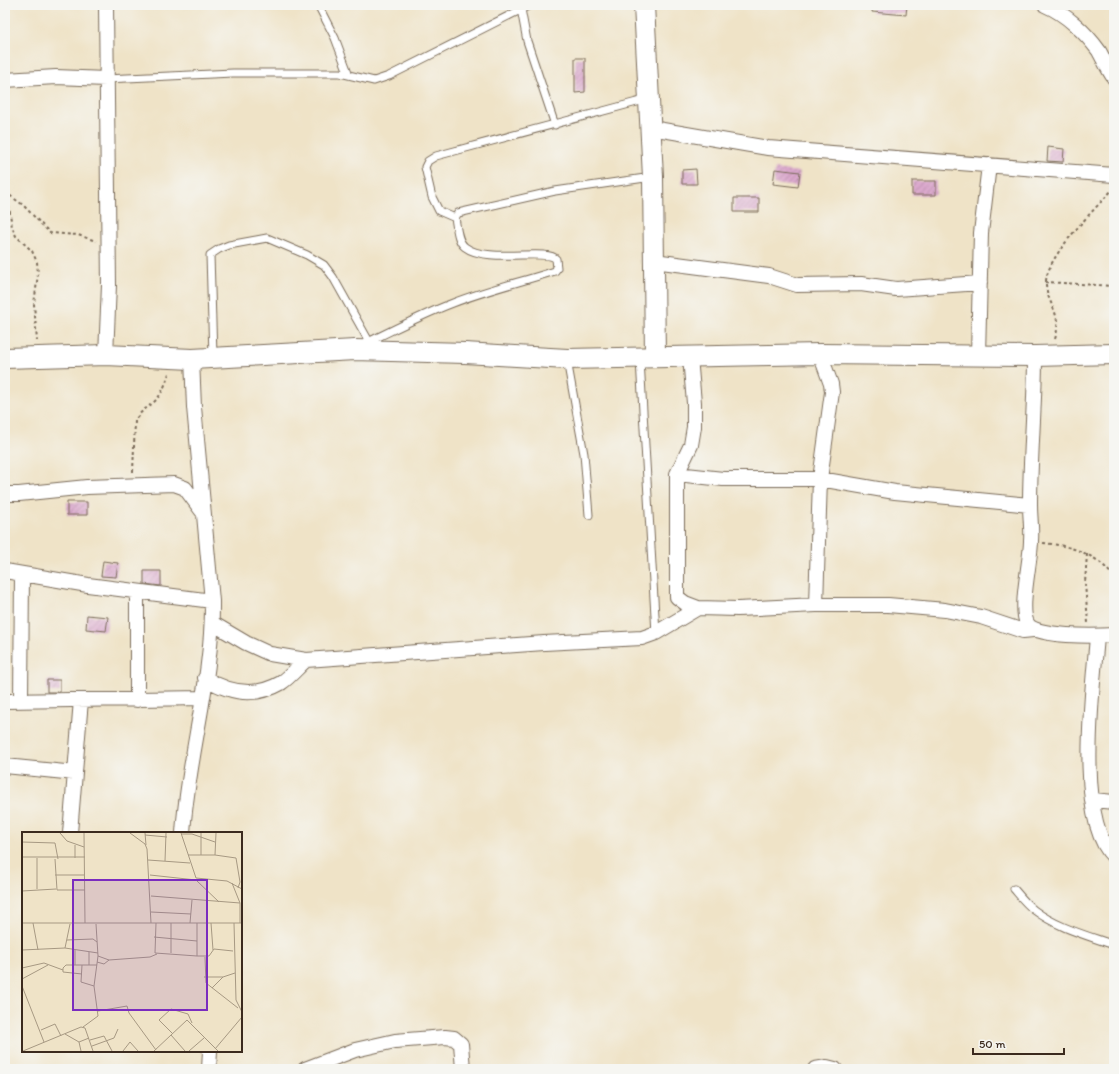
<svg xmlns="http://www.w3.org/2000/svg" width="1119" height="1074" viewBox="0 0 1119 1074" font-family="Itim,sans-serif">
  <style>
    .building { fill: url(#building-hatch) }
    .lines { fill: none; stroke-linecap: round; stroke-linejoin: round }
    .lane-casing { stroke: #7a6b59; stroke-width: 9 }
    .street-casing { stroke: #7a6b59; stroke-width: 16 }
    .secondary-casing { stroke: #7a6b59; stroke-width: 22 }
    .path { stroke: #7a6b59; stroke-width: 2; stroke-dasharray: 3 3; stroke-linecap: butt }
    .lane { stroke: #fff; stroke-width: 7 }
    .street { stroke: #fff; stroke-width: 14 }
    .secondary { stroke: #fff; stroke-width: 20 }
    .inset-road { fill: none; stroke: #a79983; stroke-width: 1 }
    .view { fill: #7b2cbf; fill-opacity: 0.15; stroke: #7b2cbf; stroke-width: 2 }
    .inset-edge { fill: none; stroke: #3b2a1e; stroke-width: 2 }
  </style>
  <defs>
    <pattern id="building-hatch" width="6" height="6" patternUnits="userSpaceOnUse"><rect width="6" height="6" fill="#dba9cd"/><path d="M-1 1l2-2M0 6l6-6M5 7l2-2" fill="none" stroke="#b38aa6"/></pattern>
  </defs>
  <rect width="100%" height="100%" fill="#f6f6f2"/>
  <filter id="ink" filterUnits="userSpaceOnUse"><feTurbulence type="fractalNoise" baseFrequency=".025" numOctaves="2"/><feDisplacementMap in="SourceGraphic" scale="8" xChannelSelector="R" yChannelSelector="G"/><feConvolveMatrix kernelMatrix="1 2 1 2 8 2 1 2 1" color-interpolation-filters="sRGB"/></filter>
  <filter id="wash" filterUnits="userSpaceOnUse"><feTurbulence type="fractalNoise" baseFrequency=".012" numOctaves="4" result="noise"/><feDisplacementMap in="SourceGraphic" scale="16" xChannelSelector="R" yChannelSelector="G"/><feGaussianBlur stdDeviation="0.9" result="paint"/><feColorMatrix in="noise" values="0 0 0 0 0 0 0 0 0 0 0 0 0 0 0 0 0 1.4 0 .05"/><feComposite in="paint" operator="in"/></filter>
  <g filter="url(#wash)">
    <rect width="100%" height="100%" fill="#efe3c7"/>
    <g id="blocks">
      <path class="building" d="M873 5H907L906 15 872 12Z
        M575 58H585V92L575 93Z
        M1048 147 1064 149 1063 162 1047 161Z
        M696 169 697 184H682V170Z
        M775 169 800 172 798 187 773 184Z
        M912 181H936V195H912Z
        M734 198H759V212H734Z
        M67 502H87V515H67Z
        M103 561 118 563 116 577 101 576Z
        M144 571H161V586L144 584Z
        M87 615 108 617 106 631 86 629Z
        M47 680H60V692H47Z"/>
    </g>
  </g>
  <g filter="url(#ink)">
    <use href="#blocks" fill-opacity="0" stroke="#7a6b59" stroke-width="1"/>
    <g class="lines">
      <g class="lane-casing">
        <path id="lane" d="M318 5 335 38 349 75
          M521 9 527 41 555 125
          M106 79 233 73H340L374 81 389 76 530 5
          M455 218 439 211 432 197 425 167 428 161 436 156 648 99
          M370 341C397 328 424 314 453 303 486 290 521 282 555 271L557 268 556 259C547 248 487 264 465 247 457 241 457 227 455 218L458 213 555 191 652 177
          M213 356 210 255 219 249 229 245 267 238 307 255 324 265 333 277 371 345
          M567 360 584 454 589 515
          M640 360 656 633
          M1014 889C1020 896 1026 904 1034 910 1058 928 1086 935 1114 945"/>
      </g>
      <g class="street-casing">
        <path id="street" d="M1045 5C1066 14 1086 33 1099 51 1104 60 1108 70 1114 78
          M5 80 56 77 106 79
          M651 128 768 148 1114 175
          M654 261 769 276 797 285 861 284 896 289 980 283
          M106 355 109 285 106 5
          M978 355 981 233 989 165
          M1035 356C1035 406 1030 455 1030 505 1030 517 1032 529 1031 541 1031 560 1019 607 1027 623 1034 638 1098 636 1114 635
          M690 357 694 403V427L691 445 677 474V597L685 603 698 608 738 609 816 605H888L945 610 981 617 1023 631 1033 630
          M677 474 723 479H820L895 492 1030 505
          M5 494H19L87 487 174 484 185 488 202 511
          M5 571 88 585 212 601
          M816 605 820 479 832 392 831 384 820 354
          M212 623 246 643 270 654 306 660 544 643 642 638 656 633 698 608
          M1097 637C1093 687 1075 821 1114 857
          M205 678C229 693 255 698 281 683 290 677 298 667 306 660
          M137 700V592
          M5 701 203 698
          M21 701 22 574
          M5 766 75 773
          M1093 800 1114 802
          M70 833 81 700
          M183 833C188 755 213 679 212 601L194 407 192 359
          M209 1069 210 1051
          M305 1069 355 1050 395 1041 445 1037 454 1038 461 1044 463 1069
          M815 1069 827 1067 835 1069"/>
      </g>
      <g class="secondary-casing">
        <path id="secondary" d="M644 5 653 177 655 357
          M5 358 106 355 192 359 355 350 465 353 567 359 820 354 1035 356 1114 354"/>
      </g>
      <path class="path" d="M5 192 23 205 50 233 78 235 96 241
        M7 193 12 227 16 236 32 251 37 262 38 274 34 304 37 341
        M1045 282 1114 286
        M1055 339C1063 313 1047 305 1046 284 1044 258 1096 208 1114 188
        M133 472 135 421C140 411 146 409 154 402 162 395 166 383 169 373
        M1043 543C1063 545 1081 549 1098 561 1104 565 1108 571 1114 576
        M1087 554 1085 583 1088 623"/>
      <use href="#lane" class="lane"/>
      <use href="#street" class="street"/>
      <use href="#secondary" class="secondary"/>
    </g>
  </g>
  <g transform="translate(22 832)">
    <rect width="220" height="220" fill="#efe3c7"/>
    <path class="inset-road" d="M38 1 45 9 62 15M62 1 63 91M108 1 123 12 125 17 129 91M123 1 124 13M159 1 174 46 205 49 220 57M159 2H170L193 10M123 3 145 5M0 10 33 11 36 27M53 13V26M166 23H193L194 1M179 23V1M193 23 214 26 218 50 216 56M0 25H63M15 26V57M33 27 35 58H63M126 28 168 31M143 29 144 1M33 43H63M128 43 174 48 197 70M210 51 218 71M0 59 34 57M129 64 218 71V91M129 80 169 82M0 91H220M11 91 16 118M134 91 133 121 175 124M168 91 170 68M175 91V124H187L192 117 211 119M189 91 191 118M212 91 214 168 220 180M132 105 175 109M45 108 71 107 75 110M43 116 76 121M0 118 43 116 48 92M149 121V91M76 124 87 128 128 125 135 122M183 125 184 151 216 176M75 130 82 132 87 128M53 133V118M60 133 59 150 72 154M67 133V120M0 136 22 131 41 138M60 142 41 140V136L44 133H75M182 145H201L213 141M0 147 26 133M0 154 22 210M190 156 201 145M76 179 105 174 107 181 134 218M61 195 76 184 72 154 76 124 74 92M19 198 33 192 39 204M43 202 57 210M151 202 137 188 149 177 166 182 170 191M149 203 163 219M68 208 82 204 90 219M70 214 92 206 96 197M193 217 220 185M1 219 59 195 63 196 71 219M59 219 57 210 67 206M101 219 108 210 116 219M132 219 165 188 196 219M167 219 182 206"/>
    <path class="view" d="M51 48H185V178H51Z"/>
    <rect width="220" height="220" class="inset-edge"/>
  </g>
  <rect width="1119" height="1074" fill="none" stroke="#f6f6f2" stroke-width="20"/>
  <path d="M973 1048v6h91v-6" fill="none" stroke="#3b2a1e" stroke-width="2"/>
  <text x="979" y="1048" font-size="12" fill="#3b2a1e" stroke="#f6f6f2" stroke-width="3" paint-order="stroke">50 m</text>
</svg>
